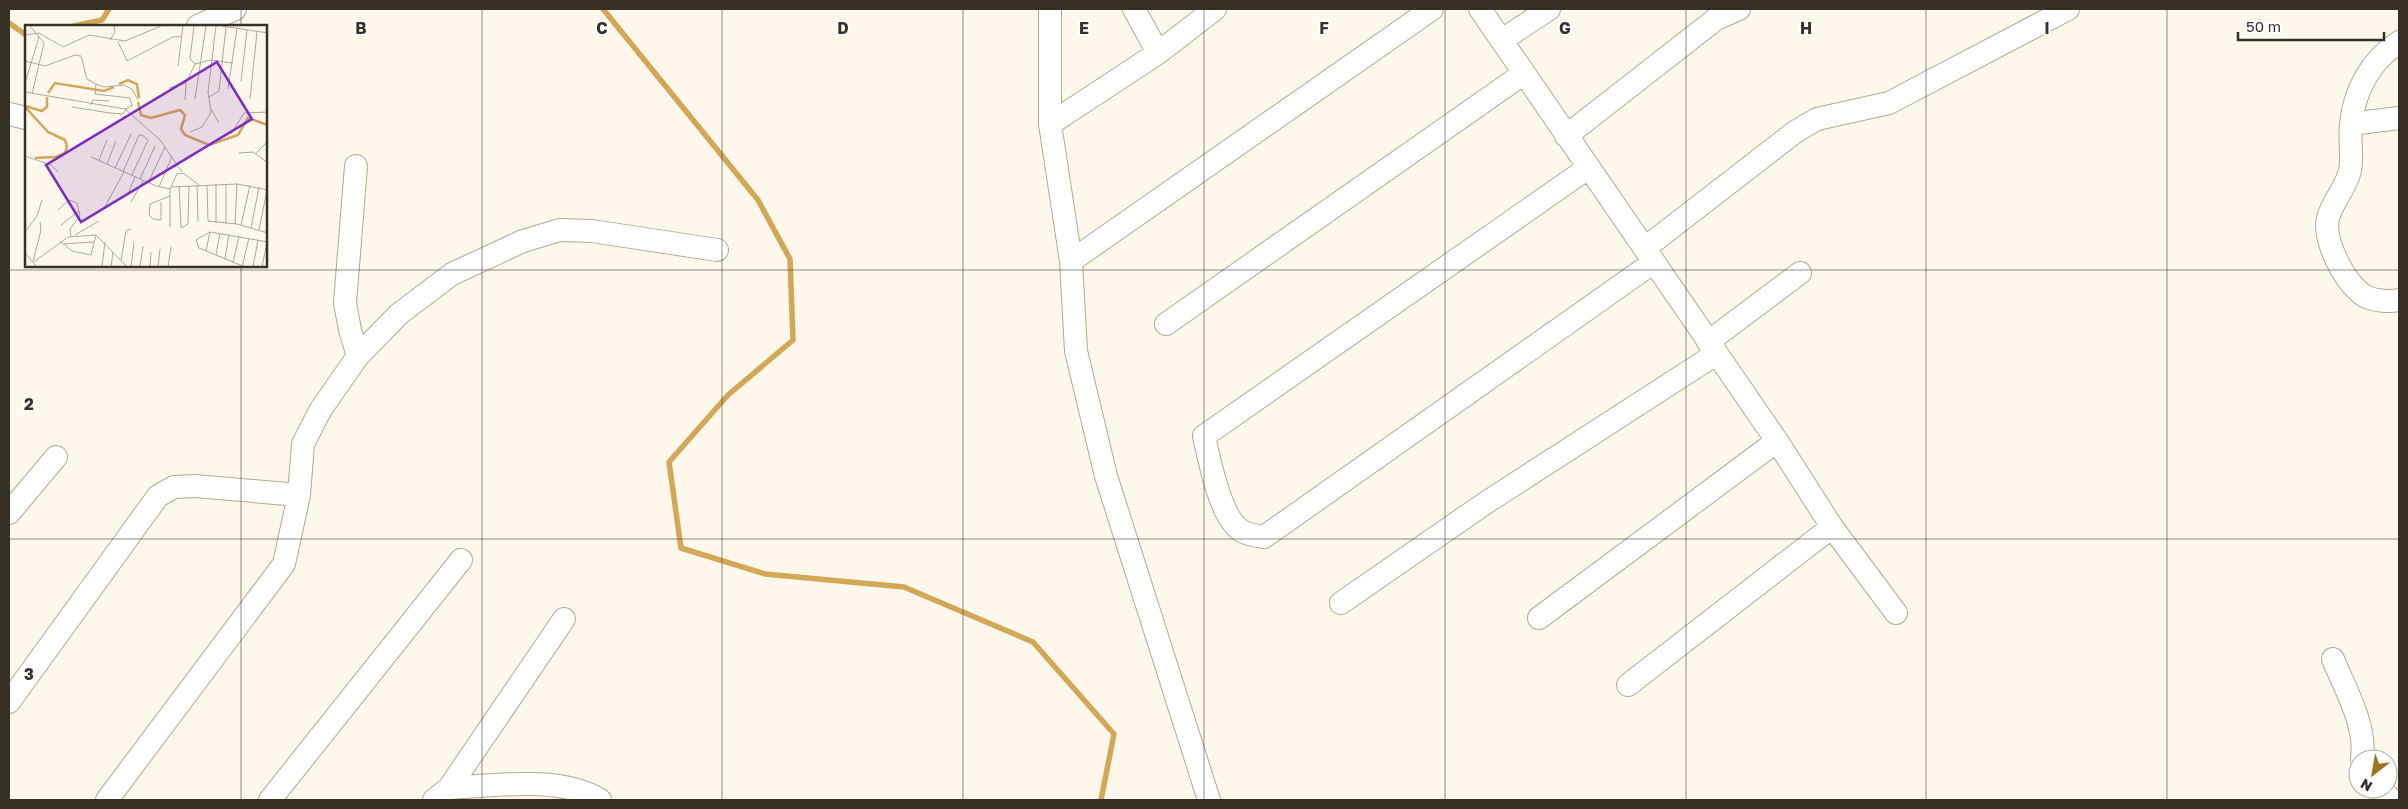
<svg xmlns="http://www.w3.org/2000/svg" width="2408" height="809" viewBox="0 0 2408 809" font-family="'Golos Text',sans-serif">
  <style>
    .lines { fill: none; stroke-linecap: round; stroke-linejoin: round }
    .stream { stroke: #d2a856; stroke-width: 5.5 }
    .minor-casing { stroke: #b7a88f; stroke-width: 24 }
    .minor { stroke: #fff; stroke-width: 22 }
    .grid { fill: none; stroke: #363026; stroke-width: 1; stroke-opacity: 0.55 }
    .inset-river { fill: none; stroke: #d2a856; stroke-width: 2.5 }
    .inset-road { fill: none; stroke: #ada79d; stroke-width: 1 }
    .view { fill: #7b2cbf; fill-opacity: 0.15; stroke: #7b2cbf; stroke-width: 2.5 }
    .inset-edge { fill: none; stroke: #363026; stroke-width: 2.5 }
    .grid-label { font-size: 16px; text-anchor: middle; font-weight: bold; fill: #363026; stroke: #fff; stroke-width: 4; stroke-linejoin: round; paint-order: stroke }
  </style>
  <rect width="100%" height="100%" fill="#fdf7ec"/>
  <g class="lines">
    <path class="stream" d="M603 9 758 200 790 259 793 340 728 395 669 462 681 548 765 574 904 587 1033 642 1114 734 1101 800
      M9 23 26 35
      M74 26 102 20 109 9"/>
    <g class="minor-casing">
      <path id="minor" d="M1050 9V124L1071 261 1076 351 1106 476 1209 800
        M1134 9 1158 53
        M1480 9 1777 441 1832 527 1896 613
        M198 26 235 9
        M1502 40 1549 9
        M2399 42C2371 60 2354 91 2351 124 2349 139 2353 155 2350 170 2347 187 2332 202 2328 218 2323 241 2344 281 2363 295 2372 301 2389 302 2399 300
        M9 114 26 118
        M1050 124 1158 53 1215 9
        M2351 124 2399 118
        M1566 136 1716 19 1739 9
        M356 166 345 303 350 330 358 356
        M1588 168 1204 436C1209 458 1220 519 1242 531 1249 535 1256 536 1264 537L1654 262
        M1645 248 1795 132 1817 119 1889 103 2068 9
        M1071 261 1432 9
        M1166 324 1523 74
        M1708 342 1800 273
        M9 513 56 457
        M1341 603 1487 502 1716 354
        M1539 618 1777 441
        M2333 659C2345 689 2367 726 2362 759
        M1628 685 1832 527
        M9 702 158 496 174 487 195 486 299 495
        M449 788C494 786 560 775 600 800
        M2380 789 2392 800
        M107 800 284 564 299 495 303 444 321 409 358 356 399 314 452 274 523 241 560 230 592 231 717 250
        M270 800 461 560
        M434 800 449 788 564 619"/>
    </g>
    <use href="#minor" class="minor"/>
  </g>
  <path class="grid" d="M241 9V26M482 9V800M722 9V800M963 9V800M1204 9V800M1445 9V800M1686 9V800M1926 9V800M2167 9V800M241 266V800M9 270H2399M9 539H2399"/>
  <g transform="translate(25 25)">
    <rect width="242" height="242" fill="#fdf7ec"/>
    <path class="inset-river" d="M94 59 103 55 112 59 114 73M23 68 30 58 79 66 89 62M113 77 116 90 126 93 155 85 160 90 156 104 160 110 184 120 213 110 223 93 243 100M0 81 17 86 22 82V72M1 83 23 107 40 115 42 122 40 128 31 132 10 133"/>
    <path class="inset-road" d="M5 1 19 18 7 69M169 1 165 34 170 39M197 1 243 8M0 10 14 8 38 22 64 10 100 16 136 1M85 15 90 7 89 1M93 17 102 36 148 12 157 11M0 36 20 41 50 30 56 31 62 54 71 59M153 41 158 1M216 56 222 5M0 58 14 12M144 63 161 58M203 64 212 3M0 67 100 84 135 115 157 147M184 72 194 66 201 2M170 74 181 1M225 74 232 7M160 75 161 58 170 39 186 35 208 38M66 80 68 75 84 76M47 82 85 88 98 89 101 85M100 84 107 81 105 73 70 69 71 59 79 62 99 60 107 64 113 75M186 84 194 98M165 107 177 102 186 87 183 67 191 1M206 109 219 88 243 87M214 128 228 127 243 138M231 128 243 116M0 131 26 140 33 147M66 132 131 161 145 164M74 135 82 115M82 139 91 116M90 143 106 109M98 147 114 110H117L123 115 107 150M115 154 130 121M123 158 140 122M172 160 173 197M182 160 183 196 212 199 243 208M154 161 156 203 163 199 164 161M134 162 147 131M146 162 212 159 243 165M103 169 110 152M106 177 118 156M136 177V195L128 194 124 190 125 179 145 171M33 185 44 175 52 178 55 191 45 204 46 211M78 185 99 147M191 198V159M201 199V160M210 199 212 159M36 200 54 186M216 200 225 160M145 202V164L152 149 158 148 174 160M226 203 234 162M234 205 242 165M0 207 12 191 17 175M50 210 74 196M35 216 47 226 66 230 71 210M38 219 69 217M181 226 185 207M0 228 12 242M191 230 195 208M200 234 204 209M96 235 101 206 106 204M8 236 16 205 15 197M9 237 43 212 71 210 102 242M208 238 214 211M77 242 80 217M86 242 88 227M106 242 109 217M115 242 118 221M125 242 126 227M133 242 135 224M143 242 146 222M217 242 224 213M220 242 174 223 171 215 185 207 243 217M228 242 233 215M237 242 242 217"/>
    <path class="view" d="M192 37 227 94 56 197 21 140Z"/>
    <rect width="242" height="242" class="inset-edge"/>
  </g>
  <g class="grid-label">
    <text x="361" y="34">B</text>
    <text x="602" y="34">C</text>
    <text x="843" y="34">D</text>
    <text x="1084" y="34">E</text>
    <text x="1324" y="34">F</text>
    <text x="1565" y="34">G</text>
    <text x="1806" y="34">H</text>
    <text x="2047" y="34">I</text>
    <text x="29" y="410">2</text>
    <text x="29" y="680">3</text>
  </g>
  <rect width="2408" height="809" fill="none" stroke="#363026" stroke-width="20"/>
  <g transform="translate(2373 774) rotate(211)"><circle r="24" fill="#ffffff" stroke="#afaca8"/>
  <path d="M0-4L9 19L0 12L-9 19Z" fill="#9b7521"/>
  <text y="-8" font-size="14" font-weight="bold" text-anchor="middle" fill="#363026">N</text>
  </g>
  <path d="M2238 32v8h146v-8" fill="none" stroke="#363026" stroke-width="2.5"/>
  <text x="2246" y="32" font-size="15" fill="#363026" stroke="#ffffff" stroke-width="4" paint-order="stroke">50 m</text>
</svg>
